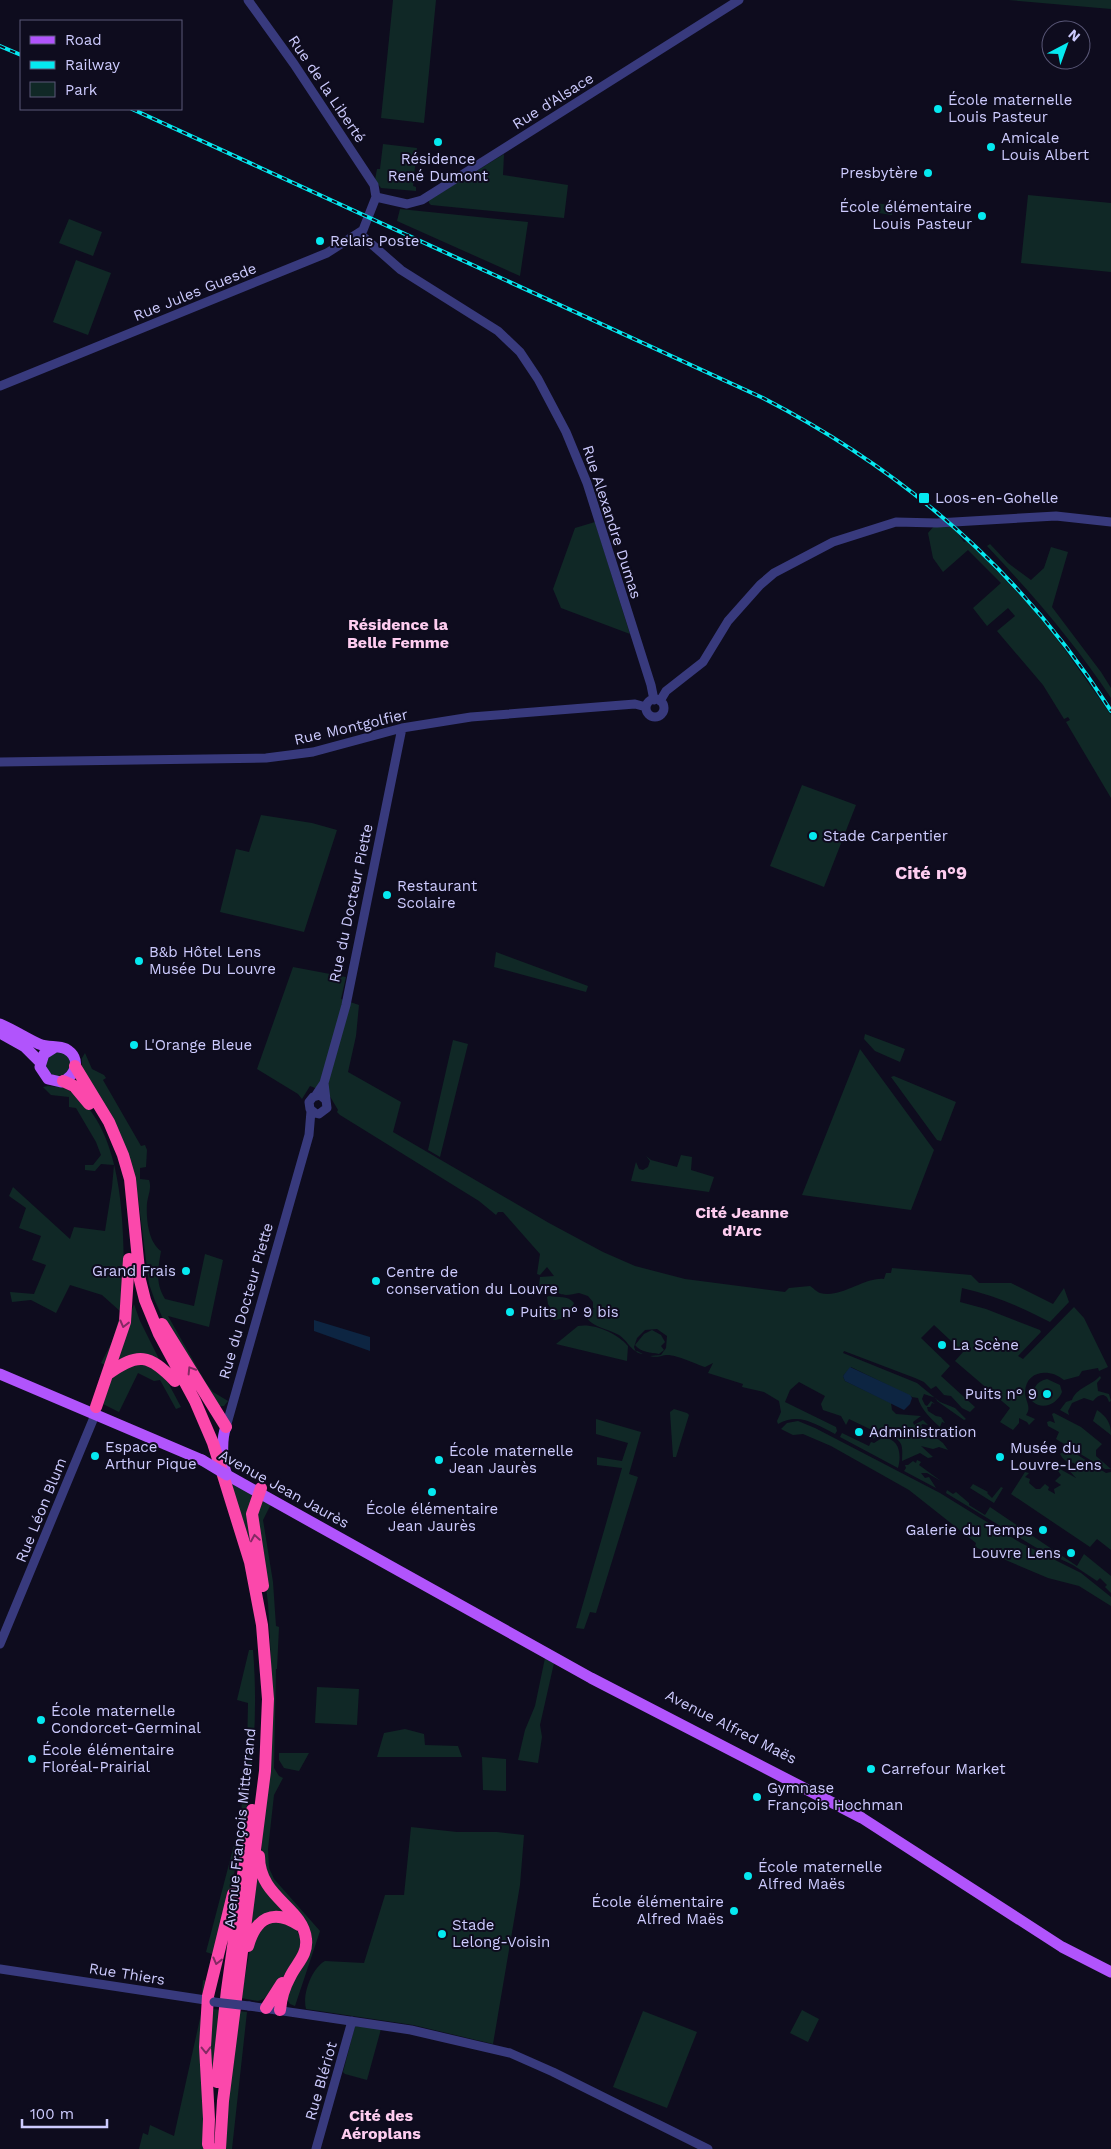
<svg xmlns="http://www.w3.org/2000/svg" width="1111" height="2149" viewBox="0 0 1111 2149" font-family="'Work Sans',sans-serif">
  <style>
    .green { fill: #102826 }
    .water { fill: #0d2542 }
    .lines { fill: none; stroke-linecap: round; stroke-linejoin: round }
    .minor { stroke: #383a7d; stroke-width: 9 }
    .major { stroke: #b154fc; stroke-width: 11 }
    .highway { stroke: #fb48ab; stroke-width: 12 }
    .rail-casing { stroke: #05e9f0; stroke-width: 4 }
    .rail { stroke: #0e0c1e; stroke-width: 2; stroke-dasharray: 5.5; stroke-linecap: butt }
    .minor-bridge { stroke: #383a7d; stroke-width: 9 }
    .major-bridge { stroke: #b154fc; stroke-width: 11 }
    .oneway { stroke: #842a64 }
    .poi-dot { fill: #05e9f0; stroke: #0e0c1e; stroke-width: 2 }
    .labels { text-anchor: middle; stroke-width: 4; stroke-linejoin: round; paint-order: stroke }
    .street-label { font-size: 15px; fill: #cdcbfe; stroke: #0e0c1e }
    .poi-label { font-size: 15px; fill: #cdcbfe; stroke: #0e0c1e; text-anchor: start }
    .neighbourhood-label { font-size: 16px; font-weight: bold; fill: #fecdf0; stroke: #0e0c1e }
    .quarter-label { font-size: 18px; font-weight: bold; fill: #fecdf0; stroke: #0e0c1e }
  </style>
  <rect width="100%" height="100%" fill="#0e0c1e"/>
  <path class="green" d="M393 0H436L424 123 381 118Z
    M1008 0H1111V9Z
    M383 144 417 148 413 186 416 187V191L381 188 375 180 377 169H380Z
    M504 154 503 175 568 185 564 218 431 205 429 203V200Z
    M1028 195 1111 203V272L1021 263Z
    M873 203 893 205 892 215 872 212Z
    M400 209 528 222 520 276 397 221Z
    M69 219 102 232 93 256 59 243Z
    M76 260 111 273 88 335 53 322Z
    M595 522 630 634 561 608 553 589 575 528Z
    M951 524 964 542 968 541 1034 610 1063 647 1111 715V798L1066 722 1070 720 1068 717 1064 719 1043 685 997 631 1015 616 1008 608 987 626 973 608 1001 583 968 550 943 572 933 558 928 533 934 526Z
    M990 544 1008 563 1031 580 1044 568 1051 547 1068 552 1052 607 1101 672 1111 688V698C1075 643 1032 594 987 546Z
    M802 785 856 805 824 887 770 866Z
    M261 815 312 823 337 830 304 932 220 912 236 849 249 852Z
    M496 952 588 986 586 992 494 967Z
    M293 967 346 977 341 999 359 1005 356 1036 348 1072 401 1102 393 1132 549 1223 603 1252 635 1266 685 1279 785 1292 789 1288 810 1286C813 1288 817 1292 820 1293 841 1299 864 1277 884 1279L886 1273H891L892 1268 971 1275 979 1283H1011L1053 1304 1064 1288 1069 1302 1050 1322C1021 1307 994 1295 962 1288L960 1302 986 1309 1040 1330 1041 1332 1018 1356 1023 1359 1074 1307 1084 1318 1108 1367 1099 1371 1098 1368 1082 1371 1079 1376 1064 1380C1050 1368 1026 1370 1025 1392 1025 1401 1032 1407 1026 1415L1035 1419 1029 1425 1027 1422 1019 1418V1423L1013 1430 1000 1422 1010 1408 955 1361 963 1352 934 1325 921 1338 950 1366 941 1376 975 1407 970 1412 962 1408 951 1396 944 1395 936 1386 931 1389 924 1382 915 1378 844 1351 843 1353 917 1383 940 1402 955 1408 966 1419 964 1420 937 1401 936 1398 924 1394 922 1399 925 1405 927 1406 931 1401 935 1404 932 1403 930 1407H927L928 1411 936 1416 941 1417 945 1423 942 1422 940 1427C932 1420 920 1408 918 1398L912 1397 851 1367 843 1376 845 1381 891 1403 892 1410 896 1414 921 1416 913 1422 914 1425 923 1420 928 1425 922 1424 921 1426 943 1443 948 1450 939 1447 933 1449 921 1446 933 1457 928 1458 920 1453 902 1461C902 1456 903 1449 901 1444 895 1433 881 1433 873 1439L876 1432 849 1419 846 1425 841 1416 823 1410 821 1404 825 1396 799 1382 790 1390 785 1402 836 1427 837 1431 835 1434C816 1424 798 1412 778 1424L777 1421 781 1412 779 1401 764 1392 742 1387 743 1384 708 1373 713 1363 705 1367C696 1364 675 1354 666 1355 659 1356 658 1358 650 1356L661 1355 666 1348 667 1336 657 1329 645 1330 637 1338 634 1347 636 1352 637 1351 643 1354C632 1353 628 1341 619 1335 609 1329 590 1327 585 1315L590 1310 595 1309 593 1308V1302L588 1296 579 1293C572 1294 561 1298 555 1290L538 1293 540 1277 554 1276 547 1267 540 1275 537 1274 540 1254 503 1212H498L496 1215 479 1201 340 1115 337 1112 338 1110 328 1093 310 1086 302 1099 298 1094 257 1069Z
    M865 1034 905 1049 900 1062 875 1051 864 1039Z
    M453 1040 468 1044 440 1157 428 1150Z
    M860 1049 934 1150 911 1210 802 1195Z
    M46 1064a12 12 0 1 1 24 0a12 12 0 1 1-24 0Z
    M85 1053 92 1069 104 1075 106 1078 103 1080 141 1146 145 1145 147 1150 146 1167 140 1168V1179L149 1180C152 1188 148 1195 147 1203 146 1218 148 1242 161 1251 158 1269 155 1283 165 1299L194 1306 205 1254 223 1260 209 1327 168 1316 206 1383 213 1392 228 1401 224 1406H219L164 1321 155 1301 149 1284 138 1197 82 1066V1058Z
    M894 1076 956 1102 941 1141 937 1140 891 1077Z
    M48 1086C56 1087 63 1086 70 1091 120 1125 123 1210 124 1264 124 1277 126 1290 125 1303 122 1323 113 1345 107 1366L101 1363 112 1342 121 1312 102 1295 70 1285 56 1313 31 1300 12 1302 10 1292 34 1294 46 1265 32 1260 41 1236 19 1228 26 1208 9 1196 13 1187 70 1239 74 1227 105 1231 112 1187 114 1165 101 1164 95 1171 85 1170V1165H93L101 1155 96 1142 76 1108 69 1107V1097L51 1095 43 1087Z
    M681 1155 692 1157 691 1170 714 1177 709 1192 631 1181 636 1162 639 1169 643 1170 648 1167 650 1161 646 1156 651 1160 677 1167Z
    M549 1296C558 1298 568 1295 574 1303L568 1317 555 1320 552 1319 553 1312 548 1304 547 1297Z
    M134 1304 140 1321 159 1359 121 1360 116 1358Z
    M578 1326C594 1323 617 1333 628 1346L627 1361 556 1344Z
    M652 1330 661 1335 665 1342 661 1346 664 1350 659 1354C651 1352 641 1353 635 1345L644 1334Z
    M142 1362 165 1377 181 1407 176 1409 160 1380 154 1381 138 1373 119 1412 103 1404 110 1376Z
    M1100 1376 1101 1378 1097 1383 1098 1391 1109 1394 1111 1401 1109 1402C1106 1392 1099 1394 1093 1401L1084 1398 1072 1403 1068 1411 1069 1415 1060 1410 1066 1402 1072 1400C1076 1388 1091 1386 1100 1376Z
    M1047 1379 1060 1385 1062 1392C1057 1404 1043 1411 1032 1401 1033 1389 1035 1382 1047 1379Z
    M674 1409 687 1413 689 1415 676 1457H673L670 1412Z
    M1097 1410C1107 1417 1111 1423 1111 1435L1093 1421Z
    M1054 1413 1081 1427 1102 1444 1096 1450V1456L1111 1469H1105L1056 1439 1059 1432 1048 1426 1047 1422 1050 1421 1055 1423 1052 1414Z
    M596 1419 641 1432 629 1474 638 1477 596 1613 590 1612 584 1629 576 1628 622 1468 597 1465V1457L622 1461 628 1443 596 1434Z
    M798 1421 815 1428 940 1493 1021 1543 1081 1573 1111 1597V1606L1079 1586 1048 1578 975 1547 976 1543 909 1490 831 1446 803 1434 793 1435 781 1429 787 1423Z
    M842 1433 869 1446 871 1442 874 1443 882 1438C899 1437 902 1454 898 1468L840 1437Z
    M1063 1452 1072 1454 1073 1452 1106 1473 1111 1472V1550L1097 1539 1090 1547 1011 1494 1025 1472 1029 1473 1025 1477 1030 1479 1029 1483 1036 1489H1040L1045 1484 1049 1487 1048 1490 1055 1494 1054 1489 1061 1485 1055 1481 1061 1475 1058 1471 1060 1469 1076 1478 1065 1466 1068 1464 1080 1471 1074 1463C1068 1463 1063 1460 1060 1454Z
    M917 1460 921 1462 919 1465 941 1481 927 1473H921L925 1478 929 1477 936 1488 904 1471 906 1468 905 1465H908L913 1461 916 1463Z
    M228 1480 252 1493 250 1507 262 1595Z
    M973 1484 988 1492 987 1493 992 1498 1001 1487 1003 1488 994 1503 970 1488Z
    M947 1490 953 1494 956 1492 969 1503V1505L985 1515 990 1507 1077 1566 1084 1554 1111 1576V1593L1105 1587 1107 1585 1100 1578 1097 1581 1073 1565 1035 1547 946 1493Z
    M262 1500 271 1504 263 1520 273 1582 276 1626 279 1627 277 1669H276L274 1768 279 1776 283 1778 274 1795 268 1849 269 1868 274 1879 320 1931 295 2006 290 2004 285 1996 310 1951 277 1894 261 1862 271 1660 268 1603 256 1508Z
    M249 1650H253C263 1772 235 1876 205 1993L202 1992 203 1980 207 1981 212 1954 206 1952 240 1822 247 1753 248 1703 237 1700Z
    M545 1658 554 1663 540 1725 542 1737 538 1763 518 1760 525 1730 535 1706Z
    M317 1687 359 1689 357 1725 315 1723Z
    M405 1729 424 1734 425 1745 458 1746 462 1757H377L384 1733Z
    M279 1753H309L299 1771 284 1768 279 1760Z
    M482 1757 506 1759V1791L483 1790Z
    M411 1827 457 1832H497L524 1835 520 1885 493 2044 413 2025 306 2009C302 1994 312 1968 325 1961L364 1963 385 1895H404Z
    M256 1871 290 1915 251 1929Z
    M275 1920 296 1928 303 1944 290 1969 264 1999 258 2001 241 1998 250 1949 255 1934Z
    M203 2005 205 2149H139L143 2133 148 2135 150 2125 174 2136Z
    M212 2009 221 2010 213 2068H209Z
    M802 2010 819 2019 808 2042 790 2033Z
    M239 2011 247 2012 232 2149H225L226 2113Z
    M643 2011 697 2032 667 2108 613 2087Z
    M355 2026 381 2029 367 2080 345 2074 343 2072Z"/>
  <path class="water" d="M314 1320 370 1337V1351L314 1331Z
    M850 1367 910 1395 912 1398 910 1404 904 1410 845 1381 843 1376Z"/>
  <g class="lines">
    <path class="minor" d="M376 197 407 204 422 200 739 0
      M360 234 401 270 498 331 520 352 538 379 566 432 587 483 651 685 654 700
      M0 386 327 253 363 230 376 197 374 185 294 64 248 0
      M646 708a9 9 0 1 1 18 0a9 9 0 1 1-18 0Z
      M660 701 666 691 703 662 728 621 760 585 774 573 833 542 896 522 937 523 1056 516 1111 522
      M0 762 266 758 313 752 402 728 471 717 635 704 646 707
      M324 1083 327 1108 319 1114 315 1113 310 1109 309 1102 313 1097 320 1095 326 1100
      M316 1095 324 1083 346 1005 402 728
      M226 1427 309 1135 311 1111
      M0 1644 95 1415
      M0 1969 212 2001
      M249 2006 411 2030 510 2053 553 2072 708 2149
      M316 2149 352 2021"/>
    <path class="major" d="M0 1024C14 1030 26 1038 39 1044 48 1048 58 1045 66 1049 82 1058 76 1077 61 1082L48 1079 40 1067 44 1054 55 1047
      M0 1033 25 1047 40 1062
      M0 1374 202 1460
      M226 1427C221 1439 222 1464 227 1475L591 1678 862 1818 1062 1947 1111 1972"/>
    <path class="highway" d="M75 1066 109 1122 123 1155 130 1179 140 1280 145 1300 159 1334 195 1401 213 1443 250 1562 262 1625 268 1699 265 1771 223 2101 220 2149
      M63 1081 74 1086 89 1104
      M162 1324 226 1427
      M108 1374C138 1352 149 1354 175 1381
      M96 1407 125 1322 129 1259
      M261 1488 252 1514 263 1586
      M259 1856C259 1898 303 1907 306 1939 308 1955 296 1964 290 1977 284 1988 281 1998 280 2010
      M248 1946C256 1918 273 1908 299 1925
      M266 2008 282 1983
      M217 2082 227 1990 252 1810
      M210 2149 208 2144 209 2119 205 2047 208 1996 233 1894"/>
    <g class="rail-casing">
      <path id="rail" d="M0 46 21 55
        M132 109 763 398C907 472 1024 574 1111 711"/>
    </g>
    <use href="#rail" class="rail"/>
    <path class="minor-bridge" d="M214 2002 249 2006"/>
    <path class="major-bridge" d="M202 1460 227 1475"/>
  </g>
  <defs><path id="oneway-chevron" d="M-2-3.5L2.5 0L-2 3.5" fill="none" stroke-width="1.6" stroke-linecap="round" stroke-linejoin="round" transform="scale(1.25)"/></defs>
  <g class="oneway">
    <use href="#oneway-chevron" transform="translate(124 1324) rotate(104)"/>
    <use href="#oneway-chevron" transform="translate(191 1370) rotate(-122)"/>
    <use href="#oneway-chevron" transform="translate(255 1538) rotate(-99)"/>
    <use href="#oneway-chevron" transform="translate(217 1961) rotate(104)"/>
    <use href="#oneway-chevron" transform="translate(206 2050) rotate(89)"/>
  </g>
  <g class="poi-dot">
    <circle cx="938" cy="109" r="5"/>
    <circle cx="438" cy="142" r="5"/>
    <circle cx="991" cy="147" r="5"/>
    <circle cx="928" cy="173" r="5"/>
    <circle cx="982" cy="216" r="5"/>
    <circle cx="320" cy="241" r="5"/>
    <rect x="918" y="492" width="12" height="12" rx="2.5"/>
    <circle cx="813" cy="836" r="5"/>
    <circle cx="387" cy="895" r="5"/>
    <circle cx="139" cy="961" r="5"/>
    <circle cx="134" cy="1045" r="5"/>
    <circle cx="186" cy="1271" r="5"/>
    <circle cx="376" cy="1281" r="5"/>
    <circle cx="510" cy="1312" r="5"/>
    <circle cx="942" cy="1345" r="5"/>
    <circle cx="1047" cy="1394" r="5"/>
    <circle cx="859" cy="1432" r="5"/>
    <circle cx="95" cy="1456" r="5"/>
    <circle cx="1000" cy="1457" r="5"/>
    <circle cx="439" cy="1460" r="5"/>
    <circle cx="432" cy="1492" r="5"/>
    <circle cx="1043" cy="1530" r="5"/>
    <circle cx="1071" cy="1553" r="5"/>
    <circle cx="41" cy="1720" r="5"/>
    <circle cx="32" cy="1759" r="5"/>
    <circle cx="871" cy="1769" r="5"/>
    <circle cx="757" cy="1797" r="5"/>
    <circle cx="748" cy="1876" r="5"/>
    <circle cx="734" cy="1911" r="5"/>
    <circle cx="442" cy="1934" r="5"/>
  </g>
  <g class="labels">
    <g class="street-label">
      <text transform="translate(327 89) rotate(56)" y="5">Rue de la Liberté</text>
      <text transform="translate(553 101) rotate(-32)" y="5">Rue d'Alsace</text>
      <text transform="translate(195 292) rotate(-22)" y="5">Rue Jules Guesde</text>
      <text transform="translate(612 522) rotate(72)" y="5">Rue Alexandre Dumas</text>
      <text transform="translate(351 727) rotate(-13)" y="5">Rue Montgolfier</text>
      <text transform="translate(351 903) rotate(-78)" y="5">Rue du Docteur Piette</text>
      <text transform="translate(246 1301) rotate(-74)" y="5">Rue du Docteur Piette</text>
      <text transform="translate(284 1489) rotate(29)" y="5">Avenue Jean Jaurès</text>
      <text transform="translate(41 1510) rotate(-68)" y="5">Rue Léon Blum</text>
      <text transform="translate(731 1727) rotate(27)" y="5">Avenue Alfred Maës</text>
      <text transform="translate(240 1828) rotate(-84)" y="5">Avenue François Mitterrand</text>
      <text transform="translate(127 1974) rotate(9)" y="5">Rue Thiers</text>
      <text transform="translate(321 2081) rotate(-74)" y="5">Rue Blériot</text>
    </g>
    <g class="poi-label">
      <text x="948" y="105">École maternelle<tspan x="948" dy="17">Louis Pasteur</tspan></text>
      <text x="1001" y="143">Amicale<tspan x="1001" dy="17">Louis Albert</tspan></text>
      <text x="438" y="164" text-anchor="middle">Résidence<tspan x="438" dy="17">René Dumont</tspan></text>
      <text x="918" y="178" text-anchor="end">Presbytère</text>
      <text x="972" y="212" text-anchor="end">École élémentaire<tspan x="972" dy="17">Louis Pasteur</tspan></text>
      <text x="330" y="246">Relais Poste</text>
      <text x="935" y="503">Loos-en-Gohelle</text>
      <text x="823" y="841">Stade Carpentier</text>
      <text x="397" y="891">Restaurant<tspan x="397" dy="17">Scolaire</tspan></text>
      <text x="149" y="957">B&amp;b Hôtel Lens<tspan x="149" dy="17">Musée Du Louvre</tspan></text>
      <text x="144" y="1050">L'Orange Bleue</text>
      <text x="176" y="1276" text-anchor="end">Grand Frais</text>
      <text x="386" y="1277">Centre de<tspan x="386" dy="17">conservation du Louvre</tspan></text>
      <text x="520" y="1317">Puits n° 9 bis</text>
      <text x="952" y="1350">La Scène</text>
      <text x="1037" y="1399" text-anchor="end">Puits n° 9</text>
      <text x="869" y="1437">Administration</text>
      <text x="105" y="1452">Espace<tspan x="105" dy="17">Arthur Pique</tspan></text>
      <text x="1010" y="1453">Musée du<tspan x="1010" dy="17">Louvre-Lens</tspan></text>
      <text x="449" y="1456">École maternelle<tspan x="449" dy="17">Jean Jaurès</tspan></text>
      <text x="432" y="1514" text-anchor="middle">École élémentaire<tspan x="432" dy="17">Jean Jaurès</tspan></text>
      <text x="1033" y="1535" text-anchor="end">Galerie du Temps</text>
      <text x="1061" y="1558" text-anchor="end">Louvre Lens</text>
      <text x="51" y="1716">École maternelle<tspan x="51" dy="17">Condorcet-Germinal</tspan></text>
      <text x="42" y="1755">École élémentaire<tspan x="42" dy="17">Floréal-Prairial</tspan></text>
      <text x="881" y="1774">Carrefour Market</text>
      <text x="767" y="1793">Gymnase<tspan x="767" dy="17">François Hochman</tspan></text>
      <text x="758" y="1872">École maternelle<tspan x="758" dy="17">Alfred Maës</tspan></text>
      <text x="724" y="1907" text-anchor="end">École élémentaire<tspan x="724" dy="17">Alfred Maës</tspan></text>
      <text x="452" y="1930">Stade<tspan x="452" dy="17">Lelong-Voisin</tspan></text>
    </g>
    <g class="neighbourhood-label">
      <text x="398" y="630">Résidence la<tspan x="398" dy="18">Belle Femme</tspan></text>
      <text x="742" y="1218">Cité Jeanne<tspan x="742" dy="18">d'Arc</tspan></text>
      <text x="381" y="2121">Cité des<tspan x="381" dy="18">Aéroplans</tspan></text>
    </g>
    <g class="quarter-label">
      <text x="931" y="879">Cité n°9</text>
    </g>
  </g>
  <rect x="20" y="20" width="162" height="90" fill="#0e0c1e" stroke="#5a5878"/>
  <rect x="30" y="36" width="25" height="8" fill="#b154fc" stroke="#5a5878"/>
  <text x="65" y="45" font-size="15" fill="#cdcbfe">Road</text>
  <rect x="30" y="61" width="25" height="8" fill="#05e9f0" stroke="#5a5878"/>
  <text x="65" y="70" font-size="15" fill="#cdcbfe">Railway</text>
  <rect x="30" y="82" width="25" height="15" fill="#102826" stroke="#5a5878"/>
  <text x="65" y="95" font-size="15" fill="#cdcbfe">Park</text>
  <g transform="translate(1066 45) rotate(41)"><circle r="24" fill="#0e0c1e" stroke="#5a5878"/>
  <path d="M0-4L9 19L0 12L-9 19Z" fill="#05e9f0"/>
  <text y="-8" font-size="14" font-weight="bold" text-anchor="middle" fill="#cdcbfe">N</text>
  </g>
  <path d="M22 2119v8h85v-8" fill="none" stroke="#cdcbfe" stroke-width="2.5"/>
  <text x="30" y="2119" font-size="15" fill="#cdcbfe" stroke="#0e0c1e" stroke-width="4" paint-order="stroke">100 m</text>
</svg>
